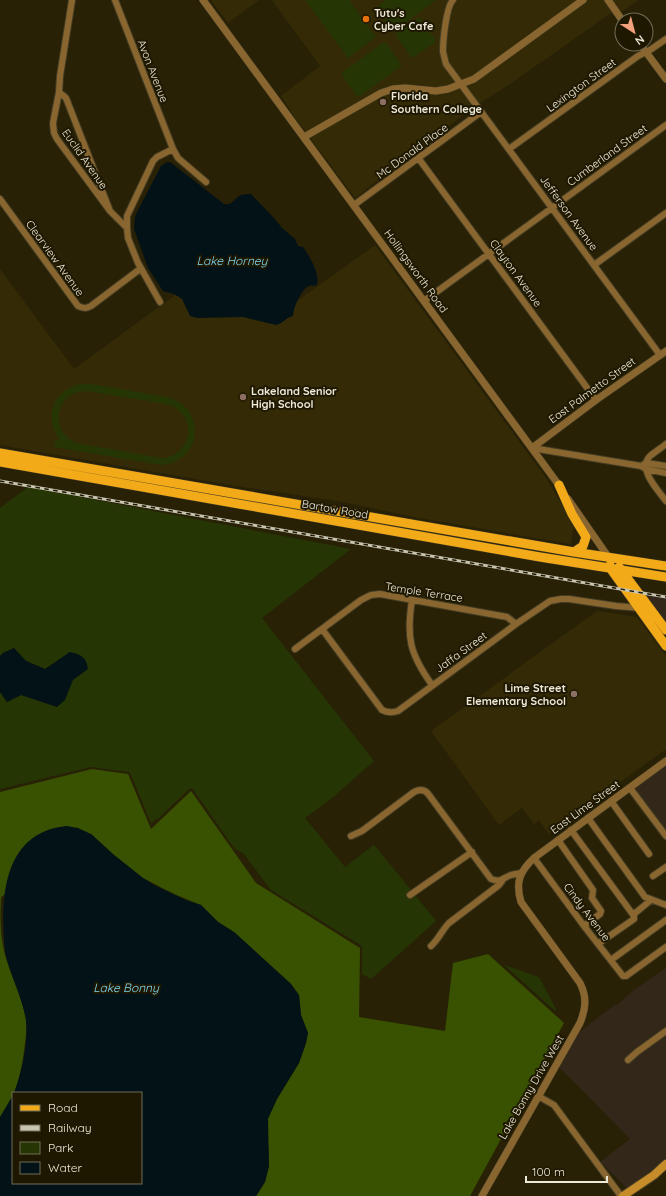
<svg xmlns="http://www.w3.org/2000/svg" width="666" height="1196" viewBox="0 0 666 1196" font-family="Quicksand,sans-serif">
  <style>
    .commercial { fill: #322718 }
    .built { fill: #342b06 }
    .green { fill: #253604; fill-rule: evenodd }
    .forest { fill: #395201 }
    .water { fill: #031217 }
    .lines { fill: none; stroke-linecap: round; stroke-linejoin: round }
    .minor-casing { stroke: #443d24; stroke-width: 8 }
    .tertiary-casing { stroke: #443d24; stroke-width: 8 }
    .secondary-casing { stroke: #443d24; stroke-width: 10 }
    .primary-casing { stroke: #443d24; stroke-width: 10 }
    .minor { stroke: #89662f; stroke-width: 6 }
    .tertiary { stroke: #89662f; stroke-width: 7 }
    .secondary { stroke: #c58c29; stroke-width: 8 }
    .primary { stroke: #f3aa18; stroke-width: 9 }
    .rail-casing { stroke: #c8c4b2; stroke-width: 3 }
    .rail { stroke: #1f1800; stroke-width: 1.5; stroke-dasharray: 4.5; stroke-linecap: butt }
    .food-dot { fill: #e8710a; stroke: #1f1800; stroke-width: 1.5 }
    .education-dot { fill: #8d6e63; stroke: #1f1800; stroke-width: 1.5 }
    .labels { text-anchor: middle; stroke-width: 4; stroke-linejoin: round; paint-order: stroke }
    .poi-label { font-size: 11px; font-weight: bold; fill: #ede9d9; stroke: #1f1800; text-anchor: start }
    .street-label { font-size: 11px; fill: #ede9d9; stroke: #1f1800 }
    .water-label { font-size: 12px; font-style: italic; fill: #7dd7f5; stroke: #1f1800 }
  </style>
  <rect width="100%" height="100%" fill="#282106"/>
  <path class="commercial" d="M642 594 666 598V626Z
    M666 765V831L634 788Z
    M666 968V1027L635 1050 624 1059 629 1064 639 1055 666 1035V1159L627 1188 600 1162 630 1139 559 1067 579 1032 616 1004 617 1005 634 990Z"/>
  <path class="built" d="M211 0H259L228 23Z
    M272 0H638L623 11 611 13 513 82 471 109 355 198 296 119 281 96 320 66Z
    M375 245 546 478 574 525 571 544 414 517 343 502 230 485 0 445V269L74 369 185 288 293 304Z
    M597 611 637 617 666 656V749L549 834 539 820 534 824 522 808 499 825 431 731Z"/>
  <path class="green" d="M305 0H349L376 37 348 58Z
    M386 0H436L395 30H392L377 9V7Z
    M418 18H420L435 39V42L414 57H411L396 36V33Z
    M384 42 386 43 401 64V66L360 96H357L342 75V73Z
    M81 384H91L167 397C208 408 202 462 161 465L54 447 55 440H60C43 418 53 390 81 384ZM86 391 166 404C199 412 194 456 161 458L81 444C48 436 53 392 86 391Z
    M28 487 351 549 262 618 374 761 331 799 305 818 345 867 374 845 411 890 406 894 410 899 415 895 436 921 371 979 362 974V946L271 890 244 854 234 848 192 788 189 789 159 818 151 823 130 773 128 772 91 767 0 789V692L7 702 21 695 57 707 70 652 45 669 26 661 14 648 3 653 0 656V508Z
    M504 965 539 977 556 1009 555 1011Z"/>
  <path class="forest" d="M92 769 128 774 151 829 191 791 256 883 360 948 359 1017 445 1031 453 963 488 954 564 1023 470 1196H256L265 1182 269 1166 267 1119 277 1099 299 1063 306 1043 308 1033 301 1015 299 995 291 984 234 932 218 922 201 905 174 894 143 878 114 855 91 834 1 897C0 916 0 936 5 955 11 976 22 997 26 1019 27 1026 26 1035 25 1043 22 1069 17 1097 0 1117V792Z"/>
  <path class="water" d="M167 162H170L174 165 224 204C233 206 234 198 241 195 244 194 248 194 251 194L273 217 282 228 295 239 298 246 303 247C309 255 322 277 316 286 314 286 312 285 309 286 301 289 293 309 293 316 286 317 283 324 276 325L243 317 197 318 190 316 182 299 174 294 163 291 148 268 134 229 135 217 137 212 161 166Z
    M14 648 26 661 45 669 70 652C81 655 86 656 88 669L73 680 65 700 57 707 21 695 7 702 0 692V656L3 653Z
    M66 826 78 828 91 834 114 855 143 878 156 886 188 901 201 905 218 922 234 932 291 984 299 995 301 1015 308 1033 306 1043 299 1063 277 1099 268 1119 269 1166 265 1182 256 1196H0V1117L13 1095V1183H141V1093H14C22 1071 28 1045 26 1022 26 1017 24 1012 23 1007 18 988 9 971 5 952 0 900 2 833 66 826Z"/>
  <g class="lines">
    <g class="minor-casing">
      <path id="minor" d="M72 0 60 76 59 92 53 123 54 133 57 139 110 211
        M115 0 173 149
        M453 0C446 7 443 41 443 52 444 56 445 60 446 64L660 355
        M59 92 66 98 110 211 127 228
        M509 149 638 56 650 50 666 39
        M419 159 596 400
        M0 199 78 306C83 308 86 309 91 306L140 269
        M354 205 481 112
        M594 265 666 213
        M424 301 666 125
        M160 302 138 263 128 238 127 228V216L153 161 157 157 173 149 178 158 206 182
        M666 444C661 448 655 452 650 456 637 469 658 490 666 501
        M532 448 641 466 646 469 666 473
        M644 464 647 463 666 466
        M412 600C406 638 410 654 432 685
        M322 629 382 710C388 713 392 713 398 711L516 624 550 601 561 599H569L616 606 640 608
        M295 649 361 600 371 595 380 594 507 617 516 624
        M630 788 666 836
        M611 801 649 854
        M588 818 645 897 666 905
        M571 830 634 916
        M351 836 362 831 414 792C420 789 425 789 429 795L491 879C502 883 502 878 511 875 514 874 517 874 521 873
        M558 840 593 890 592 898 601 911 600 914 584 926
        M534 858 584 926 623 976H626L666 947
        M653 876 666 867
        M410 895 472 852
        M598 944 634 919V914L651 900
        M431 946C439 939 442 930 449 923L499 885 502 881
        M611 960 666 920
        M628 1060 637 1052 666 1031
        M538 1096 554 1105 621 1196"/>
    </g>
    <g class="tertiary-casing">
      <path id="tertiary" d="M203 0 561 488
        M608 0 622 20
        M640 44 666 79
        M304 137 381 93 393 89 405 88 436 91 448 89 474 79 583 0
        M532 448 596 400 666 351
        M568 499 609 558
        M482 1196 580 1023C586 1008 587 997 580 983L521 902C515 882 520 871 534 858L666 761"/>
    </g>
    <g class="secondary-casing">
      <path id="secondary" d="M623 1196 654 1175 666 1164"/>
    </g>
    <g class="primary-casing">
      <path id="primary" d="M0 453 574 552 666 566
        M0 462 540 557 666 577
        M559 485 572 514 586 537 583 546 574 552
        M610 565V568L666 646
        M619 567 666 630"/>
    </g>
    <use href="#minor" class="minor"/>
    <use href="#tertiary" class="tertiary"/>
    <use href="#secondary" class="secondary"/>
    <use href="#primary" class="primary"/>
    <g class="rail-casing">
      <path id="rail" d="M0 481 666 597"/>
    </g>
    <use href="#rail" class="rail"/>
  </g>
  <circle class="food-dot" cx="366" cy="19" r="4"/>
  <g class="education-dot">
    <circle cx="383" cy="102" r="4"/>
    <circle cx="243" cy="397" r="4"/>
    <circle cx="574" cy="694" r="4"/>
  </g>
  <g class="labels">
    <g class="poi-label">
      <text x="374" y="17">Tutu's<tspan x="374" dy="13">Cyber Cafe</tspan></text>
      <text x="391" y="100">Florida<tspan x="391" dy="13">Southern College</tspan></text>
      <text x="251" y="395">Lakeland Senior<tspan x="251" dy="13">High School</tspan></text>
      <text x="566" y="692" text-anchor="end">Lime Street<tspan x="566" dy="13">Elementary School</tspan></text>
    </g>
    <g class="street-label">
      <text transform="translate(153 71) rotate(69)" y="4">Avon Avenue</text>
      <text transform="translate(581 85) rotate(-36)" y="4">Lexington Street</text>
      <text transform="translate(412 151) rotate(-36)" y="4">Mc Donald Place</text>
      <text transform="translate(607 155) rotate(-36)" y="4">Cumberland Street</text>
      <text transform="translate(85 159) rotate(55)" y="4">Euclid Avenue</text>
      <text transform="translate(569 213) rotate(54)" y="4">Jefferson Avenue</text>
      <text transform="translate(55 258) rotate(54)" y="4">Clearview Avenue</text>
      <text transform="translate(416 271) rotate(54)" y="4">Hollingsworth Road</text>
      <text transform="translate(516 273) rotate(54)" y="4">Clayton Avenue</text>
      <text transform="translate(592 390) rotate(-36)" y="4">East Palmetto Street</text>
      <text transform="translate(335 509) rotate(10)" y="4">Bartow Road</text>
      <text transform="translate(424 592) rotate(9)" y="4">Temple Terrace</text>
      <text transform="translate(461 652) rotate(-36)" y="4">Jaffa Street</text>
      <text transform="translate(585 807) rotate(-36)" y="4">East Lime Street</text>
      <text transform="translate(587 912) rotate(53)" y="4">Cindy Avenue</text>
      <text transform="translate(531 1087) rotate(-60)" y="4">Lake Bonny Drive West</text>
    </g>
    <g class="water-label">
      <text x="232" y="265">Lake Horney</text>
      <text x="126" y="992">Lake Bonny</text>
    </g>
  </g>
  <rect x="12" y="1092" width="130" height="92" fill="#1f1800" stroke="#716c57"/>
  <rect x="20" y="1105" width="20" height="6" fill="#f3aa18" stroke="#716c57"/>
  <text x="48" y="1112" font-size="12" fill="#ede9d9">Road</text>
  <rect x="20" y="1125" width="20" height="6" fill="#c8c4b2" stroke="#716c57"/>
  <text x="48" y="1132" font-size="12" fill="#ede9d9">Railway</text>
  <rect x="20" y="1142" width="20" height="12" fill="#253604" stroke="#716c57"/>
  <text x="48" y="1152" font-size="12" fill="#ede9d9">Park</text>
  <rect x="20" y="1162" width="20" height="12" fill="#031217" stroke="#716c57"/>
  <text x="48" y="1172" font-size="12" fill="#ede9d9">Water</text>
  <g transform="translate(634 32) rotate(144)"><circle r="19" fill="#1f1800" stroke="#716c57"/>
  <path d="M0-3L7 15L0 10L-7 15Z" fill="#f2a17e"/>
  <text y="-6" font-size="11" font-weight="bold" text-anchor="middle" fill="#ede9d9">N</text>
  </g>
  <path d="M526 1176v6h81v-6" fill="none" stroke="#ede9d9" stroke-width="2"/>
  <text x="532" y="1176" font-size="12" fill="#ede9d9" stroke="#1f1800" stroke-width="3" paint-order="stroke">100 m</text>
</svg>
